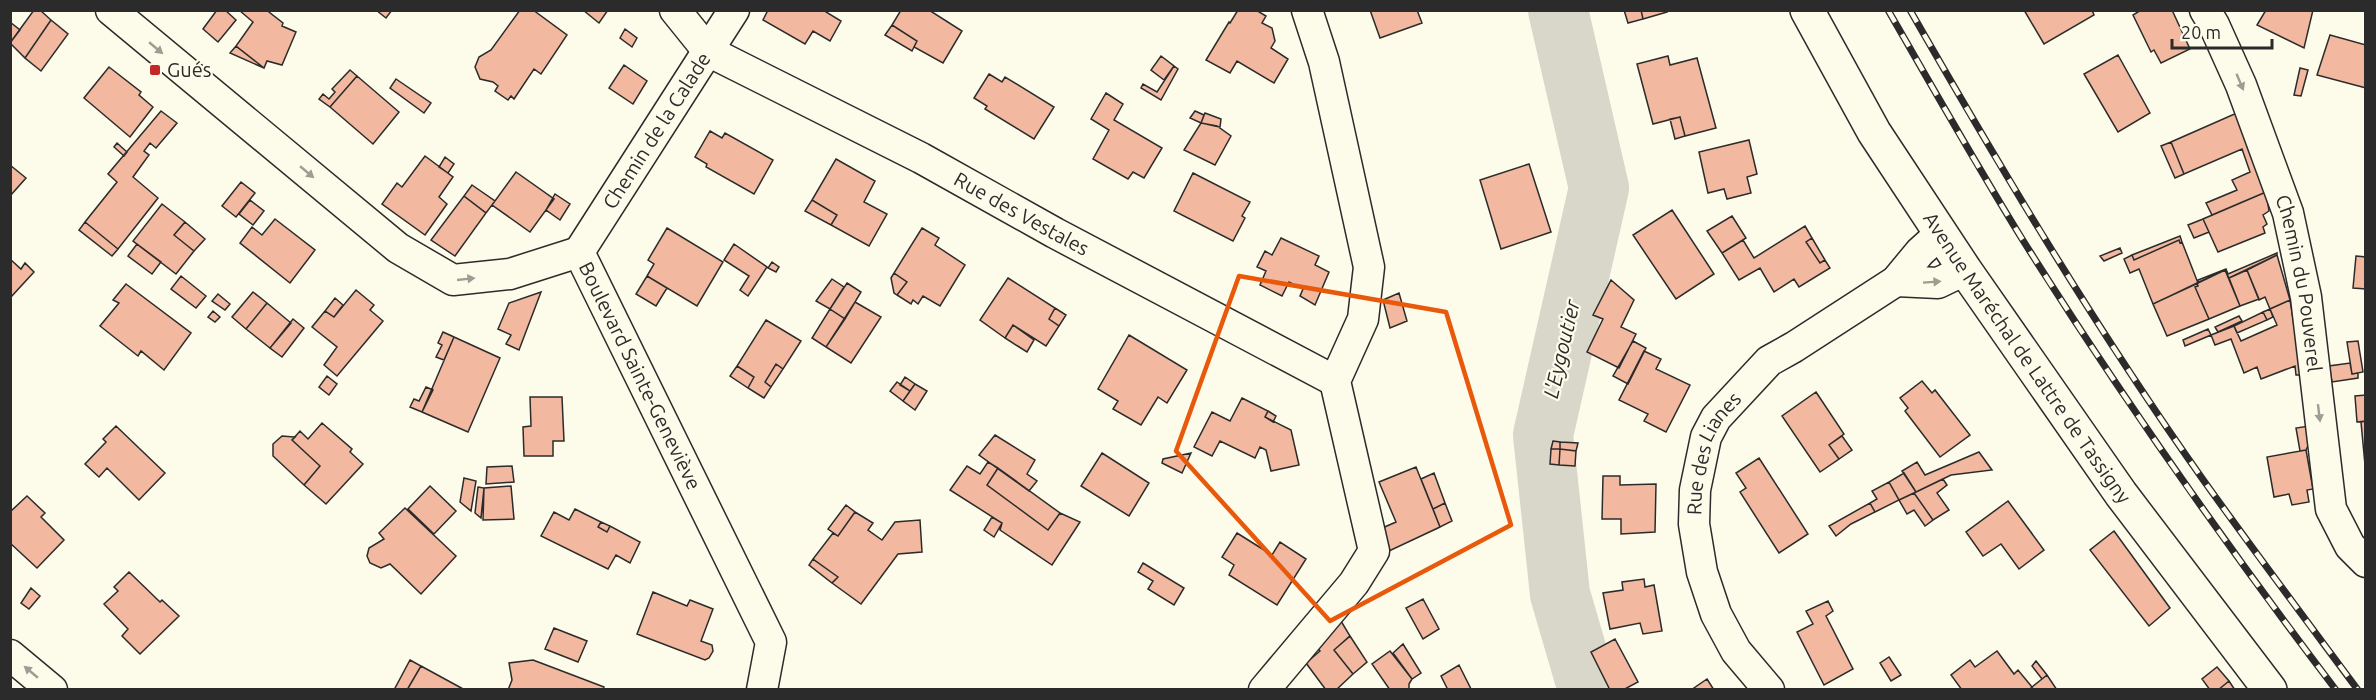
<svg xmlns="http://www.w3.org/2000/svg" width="2376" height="700" viewBox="0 0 2376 700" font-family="Ubuntu,sans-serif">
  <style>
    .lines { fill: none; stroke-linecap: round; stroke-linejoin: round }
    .river { stroke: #d8d7c9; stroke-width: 60 }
    .building { fill: #f2b8a0; stroke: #2b2b2b; stroke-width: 1.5 }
    .street-casing { stroke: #2b2b2b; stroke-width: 33 }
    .primary-casing { stroke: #2b2b2b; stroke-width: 36 }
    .street { stroke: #fdfbea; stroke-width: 30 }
    .primary { stroke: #fdfbea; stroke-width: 33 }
    .rail-casing { stroke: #2b2b2b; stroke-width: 7 }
    .rail { stroke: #fdfbea; stroke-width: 4.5; stroke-dasharray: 14; stroke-linecap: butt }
    .oneway { fill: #9e9d94 }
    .marked { fill: none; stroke: #e8590c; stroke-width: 4.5; stroke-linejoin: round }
    .poi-dot { fill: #c62828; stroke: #fdfbea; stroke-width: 2 }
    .labels { text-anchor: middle; stroke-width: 4.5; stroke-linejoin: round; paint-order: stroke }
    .poi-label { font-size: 20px; fill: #2b2b2b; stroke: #fdfbea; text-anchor: start }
    .street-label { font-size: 20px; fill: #2b2b2b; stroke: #fdfbea }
    .water-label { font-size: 21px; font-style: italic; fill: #2b2b2b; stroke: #fdfbea }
  </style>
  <rect width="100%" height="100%" fill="#fdfbea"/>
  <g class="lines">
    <path class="river" d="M1558 10 1599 188 1543 435 1560 594 1588 690"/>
  </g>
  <path class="building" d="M34 10H40L51 20 25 58 10 43Z
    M217 10H225L236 20 218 42 203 29Z
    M239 10H270L269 12 283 23 282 26 296 32 282 65 267 61 264 68 236 46 253 22Z
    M376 10H392L386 18Z
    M520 10H533L567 35 541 74 534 69 514 99 511 96 508 100 495 91 498 86 493 82 480 79 475 67 479 57 491 50Z
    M583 10H608L599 23Z
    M768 10H827L826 12 841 21 830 41 813 31 805 44 763 20Z
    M901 10H929L962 31 943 63 914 47 917 41 892 25Z
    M1238 10H1256L1266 16 1262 23 1272 28 1275 41 1271 48 1288 59 1274 83 1237 61 1230 73 1206 60 1229 22 1230 23Z
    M1370 10H1417L1422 23 1380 38Z
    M1624 10H1641L1643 19 1628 23Z
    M1641 10H1666L1667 12 1643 19Z
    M2024 10H2092L2094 15 2044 44Z
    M2141 10H2172L2190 49 2161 63 2154 50 2151 52 2133 15Z
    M2266 10H2313L2304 48 2257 25Z
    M51 20 68 34 41 71 25 58Z
    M10 22 20 30 10 43Z
    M892 25 917 41 912 51 885 35Z
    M625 29 637 38 632 47 620 38Z
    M2330 35 2366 45V88L2317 75Z
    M236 46 264 68 230 53Z
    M2118 55 2150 113 2118 132 2084 74Z
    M1161 56 1174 66 1164 80 1151 70Z
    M1668 56 1670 65 1697 58 1716 128 1685 136 1680 117 1653 124 1637 64Z
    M624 65 647 81 633 104 609 88Z
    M1174 66 1178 69 1161 100 1141 88 1143 84 1157 92Z
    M109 67 141 92 139 95 153 107 130 137 84 98Z
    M2300 68 2308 70 2301 96 2294 95Z
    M350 70 357 76 330 107 319 99 323 94 329 99 335 92 332 89Z
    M989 74 1002 82 1005 77 1054 107 1034 139 985 109 987 106 974 98Z
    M357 76 399 112 373 144 330 107Z
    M396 79 431 103 424 113 390 88Z
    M1106 93 1123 104 1114 120 1162 148 1144 178 1133 172 1128 179 1093 159 1109 130 1091 119Z
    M161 111 177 123 156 148 150 143 144 151 149 155 133 177 158 198 118 249 85 222 117 182 108 174Z
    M1195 111 1204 115 1201 123 1190 118Z
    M2239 112 2266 192 2212 215 2206 203 2237 190 2232 180 2250 172 2242 149 2184 174 2171 142Z
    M1205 113 1221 119 1220 127 1201 123Z
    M1680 117 1685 136 1675 139 1670 119Z
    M1201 123 1217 126 1231 136 1215 165 1184 150Z
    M710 131 722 138 725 133 773 160 754 194 706 167 707 164 695 157Z
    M1749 140 1757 174 1747 177 1751 193 1727 199 1724 189 1708 193 1699 152Z
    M2171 142 2184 174 2175 178 2161 146Z
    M117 143 127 152 124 156 114 147Z
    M425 156 453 177 439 197 447 204 425 235 382 204 397 183 402 187Z
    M445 157 454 164 448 173 439 167Z
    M836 159 875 181 864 202 887 214 869 246 831 225 837 215 812 200Z
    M1529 164 1551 232 1501 249 1480 180Z
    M10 165 26 178 10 196Z
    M516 172 554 199 530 232 492 205Z
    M1193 173 1250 202 1242 216 1245 218 1233 241 1174 211Z
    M241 182 255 193 236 217 222 206Z
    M472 185 495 201 486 213 464 196Z
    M2266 192 2269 211 2263 215 2267 224 2263 227 2265 233 2218 252 2203 219Z
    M555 194 570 204 560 220 546 210Z
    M464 196 486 213 455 256 431 240Z
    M250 200 264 211 253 225 239 214Z
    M812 200 837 215 831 225 805 211Z
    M162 204 185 222 174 235 194 251 176 274 133 241Z
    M1672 210 1714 274 1676 299 1633 235Z
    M1732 216 1746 238 1722 253 1707 231Z
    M275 219 315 250 290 283 240 243 252 227 262 235Z
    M2203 219 2209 232 2194 238 2188 225Z
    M85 222 118 249 112 256 79 230Z
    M185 222 205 239 194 251 174 235Z
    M1805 226 1812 238 1806 242 1820 263 1825 260 1830 268 1799 287 1794 279 1774 292 1760 268 1739 280 1722 253 1743 240 1754 258Z
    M667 228 723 262 697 306 647 276 654 264 648 260Z
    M922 228 939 238 935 245 965 265 940 306 923 296 918 304 913 300 911 304 897 295 907 282 894 273Z
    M2180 236 2182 242 2180 243 2179 240 2134 260 2132 255Z
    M1281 238 1319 256 1315 265 1329 272 1315 305 1300 296 1303 289 1289 282 1282 296 1260 285 1266 271 1257 267 1265 251 1272 255Z
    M1812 238 1825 260 1820 263 1806 242Z
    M2179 240 2180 243 2182 242 2198 283 2153 304 2139 269 2130 273 2124 259 2132 255 2134 260Z
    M137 244 161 262 152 274 128 256Z
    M734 244 767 267 748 296 740 290 749 276 724 260Z
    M2120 248 2122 253 2104 261 2100 256Z
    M2277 253V255L2229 278 2225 270 2198 283V280L2226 269 2228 274Z
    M2277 255 2290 300 2270 309 2265 297 2259 300 2247 270Z
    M2356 256 2366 257V289L2353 288Z
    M10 259 21 269 25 263 34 272 10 298Z
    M772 262 779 267 776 272 768 268Z
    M2225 270 2240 306 2209 319 2195 287 2198 286 2197 283Z
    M2247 270 2259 299 2240 306 2229 278Z
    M894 273 907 282 897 295 894 293 891 278Z
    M181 276 206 296 196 308 171 289Z
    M647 276 667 288 656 306 636 294Z
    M1008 278 1055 308 1049 319 1059 326 1046 346 1013 325 1005 338 980 320Z
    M832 279 844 287 830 309 816 301Z
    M1611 280 1634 300 1621 327 1636 334 1619 368 1587 352 1603 319 1593 315Z
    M847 283 861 292 845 319 830 309Z
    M2197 283 2198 286 2195 287 2209 319 2167 336 2153 304Z
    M126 284 191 333 164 370 141 351 138 356 100 326 119 303 113 300Z
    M356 290 374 305 370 310 383 321 337 376 324 365 337 347 312 327 325 311 334 317Z
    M253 292 267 303 246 329 232 317Z
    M541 292 519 350 506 344 511 335 498 329 509 303Z
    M1399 293 1407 321 1390 328 1383 300Z
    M218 294 230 304 225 310 212 301Z
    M335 298 343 305 334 317 325 311Z
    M2290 300 2302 375H2296L2295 366 2261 379 2257 367 2244 373 2231 339 2215 345 2211 335 2234 326 2241 341 2277 325 2270 309Z
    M855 302 881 317 851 363 826 347Z
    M267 303 291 323 270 348 246 329Z
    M1055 308 1066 315 1059 326 1049 319Z
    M830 309 845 319 826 347 812 338Z
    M2270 309 2273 317 2267 320 2263 312Z
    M213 311 220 317 215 322 208 317Z
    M2263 312 2267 320 2237 333 2234 326Z
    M2239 316 2242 321 2218 332 2215 327Z
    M293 319 304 328 282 357 270 348Z
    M766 320 801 341 783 369 776 364 765 382 771 387 764 398 748 388 754 377 737 366Z
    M1013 325 1034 340 1027 352 1005 338Z
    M2208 329 2211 335 2185 346 2183 340Z
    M443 332 454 337 444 360 436 357 442 345 438 343Z
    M1129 335 1187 370 1167 403 1158 397 1141 425 1113 409 1118 401 1098 389Z
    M454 337 500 358 468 432 422 412Z
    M1633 341 1646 348 1628 384 1613 376Z
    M2358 341 2363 372 2352 374 2347 342Z
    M1644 351 1661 359 1656 369 1690 385 1666 432 1644 421 1648 414 1619 400Z
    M2350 363 2352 374 2358 373V378L2332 382 2329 366Z
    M776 364 783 369 771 387 765 382Z
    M737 366 754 377 748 388 730 376Z
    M327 376 337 384 329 395 319 387Z
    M905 377 915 384 910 391 900 385Z
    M1922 381 1932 393 1935 390 1970 435 1940 457 1905 411 1908 408 1900 398Z
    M897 382 910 391 903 401 890 391Z
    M915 384 927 391 915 410 903 401Z
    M426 387 433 390 422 412 410 407 414 399 419 401Z
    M1816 392 1844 434 1829 445 1839 459 1820 472 1782 416Z
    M2366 395V421L2357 422 2355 396Z
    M530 397H562L564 441H553V456H524L523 427 531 426Z
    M1242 398 1268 411 1265 417 1291 430 1299 465 1271 471 1266 450 1260 447 1255 458 1220 441 1212 456 1194 447 1212 412 1230 421Z
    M1268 411 1276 416 1273 422 1265 417Z
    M2366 421V465H2365L2361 422Z
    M322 423 352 449 350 452 363 464 326 504 304 485 320 466 292 440 300 431 308 439Z
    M116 426 165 473 139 500 107 468 99 477 85 464 106 442 103 439Z
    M2309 426 2311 439 2306 450 2300 451 2296 428Z
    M995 435 1035 460 1027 474 1037 481 1029 491 979 455Z
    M282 436 295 437 292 440 320 466 304 485 273 456V444Z
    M1842 436 1852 450 1839 459 1829 445Z
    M1553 441 1560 442V449H1551Z
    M1560 442 1578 443 1576 451 1560 449Z
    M1551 449H1560L1559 465 1550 464Z
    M1560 449 1576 451 1575 466 1559 465Z
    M2306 450 2313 489 2307 490 2309 502 2292 505 2289 494 2274 497 2267 457Z
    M1979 452 1992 470 1951 475 1916 492 1902 471 1917 462 1925 475Z
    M1102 453 1149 483 1129 516 1081 486Z
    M1191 453 1182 473 1162 463 1163 459Z
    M1759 458 1808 534 1779 553 1740 492 1746 488 1736 473Z
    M988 462 998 468 987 485 1048 530 1060 513 1080 522 1052 565 1000 530 1002 523 950 490 967 466 980 474Z
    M512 466 514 482 486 484 487 467Z
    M1416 467 1440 527 1389 551 1380 529 1396 522 1379 482Z
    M998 468 1060 513 1048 530 987 485Z
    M1434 473 1445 503 1433 509 1421 479Z
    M1904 473 1916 492 1899 500 1889 482Z
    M1603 476H1620V485L1656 484 1655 532 1621 534V519H1602Z
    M464 478 476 481 471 511 460 502Z
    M1943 479 1947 485 1937 493 1949 510 1933 520 1914 493Z
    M1889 482 1899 500 1875 512 1870 503 1877 499 1872 491Z
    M430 486 456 511 434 534 408 509Z
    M511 486 514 519 483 520 484 488Z
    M478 487 484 488 481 518 475 513Z
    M1914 493 1933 520 1925 526 1914 510 1907 514 1899 500Z
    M27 496 45 513 41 517 64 540 37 568 10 543V512Z
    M2008 501 2044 550 2019 569 2001 544 1983 556 1966 532Z
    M1445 503 1452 521 1440 527 1433 509Z
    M1870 503 1875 512 1851 524 1836 536 1829 526Z
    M846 505 855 512 838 536 828 529Z
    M405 508 456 556 421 594 390 564 381 568 370 563 367 556 369 548 384 539 379 533Z
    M575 509 601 522 598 527 607 532 610 526 640 542 630 563 616 555 608 569 541 536 554 512 569 520Z
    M855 512 873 523 868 530 882 540 895 522 920 520 922 552 898 554 861 604 832 583 838 577 813 559 833 533 838 536Z
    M992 517 1002 523 994 537 984 530Z
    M601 522 610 526 607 532 598 527Z
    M2114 531 2170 608 2149 626 2090 550Z
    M1237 533 1272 555 1280 542 1306 559 1277 605 1229 575 1234 565 1222 557Z
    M813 559 838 577 832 583 809 565Z
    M1143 563 1184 588 1174 605 1148 589 1153 581 1138 572Z
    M129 572 160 602 162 600 179 616 140 654 122 636 128 629 104 604 118 591 114 587Z
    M1644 579 1645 587 1654 585 1662 631 1643 634 1640 623 1610 629 1603 593 1623 590 1622 582Z
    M31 588 40 596 29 609 21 603Z
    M653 592 687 606 690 600 713 609 701 641 712 645 713 651 709 658 705 660 637 634Z
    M1423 599 1439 629 1423 639 1406 608Z
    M1828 601 1833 611 1826 616 1853 669 1824 685 1797 632 1813 624 1806 611Z
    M1338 616 1350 636 1334 650 1353 674 1336 690H1326L1306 663 1320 651 1313 643Z
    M554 628 587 641 578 662 545 649Z
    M1350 636 1367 662 1353 674 1334 650Z
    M1615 639 1638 682 1623 690H1610L1591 652Z
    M1403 644 1421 673 1412 679 1393 653Z
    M1390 651 1412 679 1409 684V690H1390L1372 664Z
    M1997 651 2014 674 2018 670 2032 687 2029 690H1962L1951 675 1970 660 1975 667Z
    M1889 657 1901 675 1891 681 1880 663Z
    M410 660 421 666 407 690H394Z
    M533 660 604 687 603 690H508L512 680 509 663Z
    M2036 661 2047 675 2042 679 2032 666Z
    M1459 665 1471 689 1469 690H1448L1441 676Z
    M421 666 465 690H407Z
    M2217 667 2229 681 2218 690H2210L2202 679Z
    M2047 675 2057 690H2033L2032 687Z
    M1707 679 1714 690H1691Z
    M2229 681 2235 690H2218Z"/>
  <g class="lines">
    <g class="street-casing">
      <g id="street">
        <path d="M111 10 398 248 453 280 510 274 579 252"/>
        <path id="s1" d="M675 10 708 51 921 158 1055 233 1335 381"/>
        <path id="s2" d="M2205 10 2214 25 2241 85 2288 213 2306 297 2331 509 2350 546 2366 562"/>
        <path id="s3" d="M579 252 771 642 762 690"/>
        <path id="s4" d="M579 252 734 10"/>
        <path d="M1896 281 1938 283 1965 270"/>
        <path d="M10 655 52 690"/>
        <path d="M1264 690 1354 583 1374 551 1335 381 1363 319 1369 267 1324 62 1307 10"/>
        <path id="s5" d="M1769 690 1736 651 1716 614 1702 572 1694 524 1695 490 1706 437 1716 418 1769 361 1794 347 1896 281 1920 252 1941 233"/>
      </g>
    </g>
    <g class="primary-casing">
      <g id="primary">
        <path id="s6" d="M1807 10 1874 132 1965 270 2121 494 2270 690"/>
      </g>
    </g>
    <use href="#street" class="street"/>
    <use href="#primary" class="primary"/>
    <g class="rail-casing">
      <path id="rail" d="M1888 10C1933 88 1977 166 2024 242 2121 396 2226 545 2336 690
        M1910 10C2002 171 2097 330 2204 481 2254 551 2306 620 2358 690"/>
    </g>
    <use href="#rail" class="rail"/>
  </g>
  <defs><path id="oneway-solid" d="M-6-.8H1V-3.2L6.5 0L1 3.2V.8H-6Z" transform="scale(1.5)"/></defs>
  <g class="oneway">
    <use href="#oneway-solid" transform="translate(156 48) rotate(40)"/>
    <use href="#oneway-solid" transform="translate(2240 82) rotate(67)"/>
    <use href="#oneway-solid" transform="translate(307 172) rotate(40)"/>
    <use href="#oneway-solid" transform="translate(466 279) rotate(-6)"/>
    <use href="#oneway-solid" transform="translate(1932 282) rotate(-4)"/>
    <use href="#oneway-solid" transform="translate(2319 413) rotate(83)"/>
    <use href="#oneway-solid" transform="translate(31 672) rotate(-140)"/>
  </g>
  <path class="marked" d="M1239 276 1446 312 1511 525 1330 621 1176 451Z"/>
  <rect class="poi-dot" x="149" y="64" width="12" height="12" rx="3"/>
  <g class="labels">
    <g class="poi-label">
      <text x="167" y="77">Gués</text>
    </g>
    <g class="street-label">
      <text dy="7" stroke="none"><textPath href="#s4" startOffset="144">Chemin de la Calade</textPath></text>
      <text dy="7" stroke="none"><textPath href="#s1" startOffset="406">Rue des Vestales</textPath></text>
      <text dy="7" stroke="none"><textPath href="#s2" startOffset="291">Chemin du Pouverel</textPath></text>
      <text dy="7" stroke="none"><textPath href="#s6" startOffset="412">Avenue Maréchal de Lattre de Tassigny</textPath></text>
      <text dy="7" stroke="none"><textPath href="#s3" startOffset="138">Boulevard Sainte-Geneviève</textPath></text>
      <text dy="7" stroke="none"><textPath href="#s5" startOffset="261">Rue des Lianes</textPath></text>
    </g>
    <g class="water-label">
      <text transform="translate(1562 349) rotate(-77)" y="7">L'Eygoutier</text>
    </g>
  </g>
  <rect width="2376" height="700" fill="none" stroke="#2b2b2b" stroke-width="24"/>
  <path d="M2172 39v9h100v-9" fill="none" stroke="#2b2b2b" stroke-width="3"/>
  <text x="2181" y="39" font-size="18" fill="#2b2b2b" stroke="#fdfbea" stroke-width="4.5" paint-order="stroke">20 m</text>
</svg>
